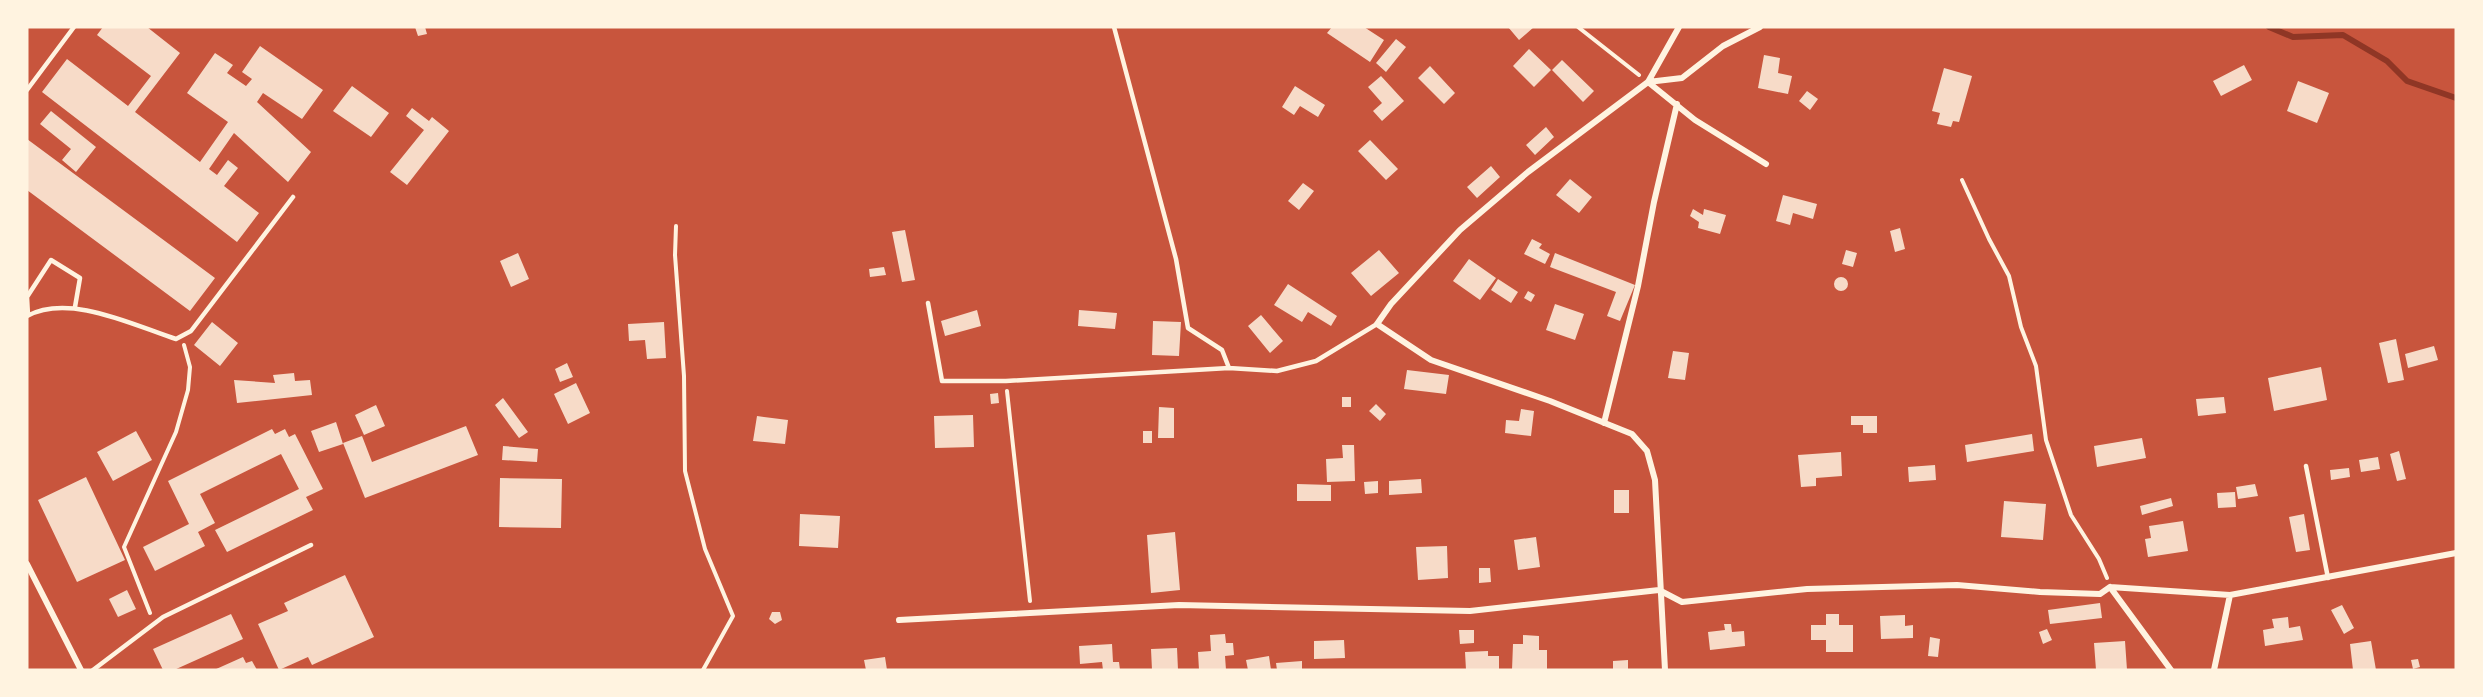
<svg xmlns="http://www.w3.org/2000/svg" width="2483" height="697" viewBox="0 0 2483 697" font-family="'Alegreya Sans',sans-serif">
  <style>
    .lines { fill: none; stroke-linecap: round; stroke-linejoin: round }
    .stream { stroke: #8f3625; stroke-width: 6 }
    .building { fill: #f7dbc8 }
    .path { stroke: #fff3e0; stroke-width: 4 }
    .service { stroke: #fff3e0; stroke-width: 4.5 }
    .minor { stroke: #fff3e0; stroke-width: 6 }
  </style>
  <rect width="100%" height="100%" fill="#c8553d"/>
  <g class="lines">
    <path class="stream" d="M2269 27 2293 37 2343 35 2387 61 2407 81 2456 98"/>
  </g>
  <path class="building" d="M103 27H147L180 53 135 112 200 162 228 122 187 93 215 53 233 65 227 73 246 86 252 79 242 72 260 46 323 90 302 119 263 93 257 102 311 152 288 182 234 133 209 169 217 175 228 160 238 168 224 186 259 213 237 242 42 92 67 59 128 106 151 76 97 35Z
    M415 27H425L427 34 418 36Z
    M1332 27H1364L1384 40 1370 62 1327 33Z
    M1508 27H1534L1519 40Z
    M1396 39 1406 47 1386 72 1376 63Z
    M1529 49 1551 70 1534 87 1513 66Z
    M1764 55 1780 58 1778 73 1792 76 1788 94 1758 88Z
    M1562 60 1594 91 1583 102 1552 70Z
    M2244 65 2252 80 2221 96 2213 81Z
    M1430 66 1455 93 1444 104 1418 78Z
    M1944 68 1972 76 1959 122 1953 121 1951 127 1937 124 1940 113 1932 111Z
    M1381 76 1404 101 1382 121 1373 111 1382 103 1368 87Z
    M2298 81 2329 93 2317 123 2287 111Z
    M352 86 389 113 371 137 333 111Z
    M1295 86 1325 105 1318 117 1300 106 1294 115 1282 107Z
    M1807 91 1818 99 1810 110 1799 101Z
    M412 108 429 121 432 117 449 131 407 185 390 172 424 130 406 116Z
    M51 111 96 147 76 172 62 160 71 149 40 124Z
    M1546 127 1554 137 1535 155 1526 145Z
    M27 139 215 278 190 311 27 190Z
    M1370 140 1398 169 1386 180 1358 151Z
    M1491 166 1500 177 1477 198 1467 187Z
    M1570 179 1592 197 1579 213 1556 195Z
    M1303 183 1314 191 1299 210 1288 201Z
    M1783 195 1817 204 1813 219 1793 213 1790 225 1776 221Z
    M1693 209 1703 215 1704 209 1726 215 1720 234 1698 228 1699 222 1690 216Z
    M1900 228 1905 249 1895 252 1890 231Z
    M905 230 915 280 902 282 892 232Z
    M1532 239 1542 244 1539 248 1550 254 1545 264 1524 254Z
    M1379 250 1399 273 1371 296 1351 273Z
    M1846 250 1857 253 1853 267 1842 264Z
    M518 253 529 279 511 287 500 261Z
    M1555 253 1635 285 1620 321 1607 316 1616 292 1550 267Z
    M1469 259 1496 278 1480 300 1453 281Z
    M884 267 886 275 870 277 869 269Z
    M1834 284a7 7 0 1 1 14 0a7 7 0 1 1-14 0Z
    M1498 279 1518 292 1511 303 1491 290Z
    M1288 284 1337 316 1331 326 1308 312 1302 322 1274 305Z
    M1528 291 1535 295 1531 302 1524 298Z
    M1555 304 1584 314 1575 340 1546 330Z
    M977 310 981 326 945 336 941 321Z
    M1079 310 1117 313 1115 329 1078 326Z
    M1261 315 1283 341 1270 353 1248 326Z
    M1153 321 1181 322 1179 356 1152 355Z
    M212 322 238 343 220 366 194 345Z
    M664 322 666 358 647 359 645 340 629 341 628 324Z
    M2396 339 2404 380 2388 383 2379 343Z
    M2434 346 2438 360 2408 368 2405 354Z
    M1673 351 1689 353 1685 380 1668 378Z
    M567 363 573 377 560 382 555 369Z
    M2321 367 2327 400 2274 411 2268 378Z
    M1407 370 1449 375 1446 394 1404 389Z
    M294 373 295 381 310 380 312 395 237 403 234 380 275 383 273 375Z
    M576 383 590 413 568 424 554 394Z
    M998 393 999 403 991 404 990 394Z
    M1342 397H1351V407H1342Z
    M2224 397 2226 413 2198 416 2196 399Z
    M503 398 528 432 519 438 495 405Z
    M1376 404 1386 414 1380 421 1369 411Z
    M376 405 385 426 364 435 355 415Z
    M1159 407 1174 408V438H1158Z
    M1521 409 1534 411 1531 436 1505 433 1506 420 1519 421Z
    M973 415 974 447 935 448 934 416Z
    M757 416 788 420 785 444 753 441Z
    M1851 416H1877V433H1863V425H1851Z
    M336 422 343 444 319 452 311 431Z
    M466 426 478 455 365 498 343 443 362 436 372 462Z
    M272 429 275 434 285 429 289 437 295 434 323 489 306 497 313 510 227 552 215 530 299 489 281 454 200 494 215 523 198 532 205 546 155 571 143 547 189 524 168 481Z
    M136 431 152 460 113 481 97 452Z
    M1143 431H1152V443H1143Z
    M2032 434 2034 451 1967 462 1965 445Z
    M2142 438 2146 458 2097 467 2094 446Z
    M1342 445H1354L1355 481 1327 482 1326 459 1343 458Z
    M503 446 538 449 537 462 502 460Z
    M2399 451 2406 479 2397 481 2390 454Z
    M1841 452 1842 476 1816 478V486L1801 487 1798 455Z
    M2378 457 2380 469 2361 472 2359 460Z
    M1935 465 1936 480 1909 482 1908 467Z
    M2349 468 2350 477 2331 480 2330 470Z
    M86 477 125 560 77 582 38 500Z
    M500 478 562 479 561 528 499 527Z
    M1421 479 1422 493 1389 495V481Z
    M1378 481V493L1365 494 1364 482Z
    M1297 484 1331 485V501H1297Z
    M2255 484 2258 496 2238 499 2236 487Z
    M1614 490H1629V513H1614Z
    M2235 492 2236 507 2218 508 2217 493Z
    M2171 498 2173 506 2142 515 2140 506Z
    M2004 501 2046 504 2043 540 2001 537Z
    M800 514 840 516 838 548 799 546Z
    M2304 514 2310 550 2296 552 2289 517Z
    M2183 521 2188 551 2148 557 2145 539 2151 538 2149 526Z
    M1175 532 1180 590 1151 593 1147 535Z
    M1536 537 1540 567 1518 570 1514 540Z
    M1447 546 1448 578 1418 580 1416 547Z
    M1479 568H1490L1491 582 1479 583Z
    M345 575 374 637 312 665 308 657 279 670 258 624 288 611 284 603Z
    M127 590 136 609 118 617 109 599Z
    M2100 603 2102 618 2050 624 2048 610Z
    M2342 605 2354 628 2344 634 2331 610Z
    M772 612H780L782 620 775 624 769 619Z
    M231 614 243 639 174 670H163L153 649Z
    M1826 614H1839V625H1853V652H1826V640H1811V625H1826Z
    M1905 615V626L1913 625V638L1881 639 1880 616Z
    M2288 617 2289 628 2300 626 2303 640 2265 646 2263 630 2274 628 2272 619Z
    M1724 624H1731L1732 632 1744 631 1745 646 1710 650 1708 632 1725 630Z
    M2047 629 2052 640 2043 644 2039 632Z
    M1459 630H1474V643L1460 644Z
    M1225 634 1226 643H1233L1234 655 1225 656 1226 670H1199L1198 652 1211 651 1210 635Z
    M1523 635 1539 636V650H1547V670H1512L1513 644H1523Z
    M1930 637 1940 639 1938 657 1928 656Z
    M1344 640 1345 658 1314 659V641Z
    M2125 641 2127 670H2096L2094 643Z
    M2371 641 2376 670H2353L2350 644Z
    M1112 644 1113 662H1119L1120 670H1103L1102 662 1080 664 1079 646Z
    M1177 648 1178 670H1152L1151 649Z
    M1488 651V656H1499V670H1466L1465 652Z
    M1269 656 1271 670H1248L1246 660Z
    M243 657 246 663 252 661 257 670H214Z
    M885 657 887 670H866L864 660Z
    M2418 659 2420 667 2413 669 2411 660Z
    M1628 660V670H1613V661Z
    M1302 661V670H1277L1276 663Z"/>
  <g class="lines">
    <path class="path" d="M1578 27 1639 75
      M1962 180 1989 239 2009 276 2021 327 2036 366 2046 440 2071 515 2099 559 2107 578
      M676 226 675 255 684 376 685 471 705 549 733 616 703 670
      M1007 391 1030 601
      M150 613 124 547 176 432 188 390 190 367 184 345"/>
    <path class="service" d="M1114 27 1176 259 1188 328 1222 350 1229 368
      M27 90 74 27
      M928 303 942 381H1006L1229 368 1277 371 1316 361 1377 324
      M28 315 27 297 51 260 80 278 75 307
      M27 316C69 293 133 325 176 339L191 331 293 197
      M2306 466 2328 578
      M93 670 163 617 311 545"/>
    <path class="minor" d="M1648 82 1695 120 1766 164
      M1648 82 1682 78 1723 46 1760 27
      M1604 423 1638 286 1654 202 1677 104
      M27 564 81 670
      M2110 587 2230 595 2456 553
      M899 620 1179 605 1470 611 1659 590 1682 602 1807 589 1957 585 2040 592 2100 594 2110 587 2171 670
      M1665 670 1655 480 1647 451 1632 434 1550 401 1431 360 1377 324 1391 304 1460 230 1528 172 1648 82 1679 27
      M2214 670 2230 595"/>
  </g>
  <rect width="2483" height="697" fill="none" stroke="#fff3e0" stroke-width="57"/>
</svg>
